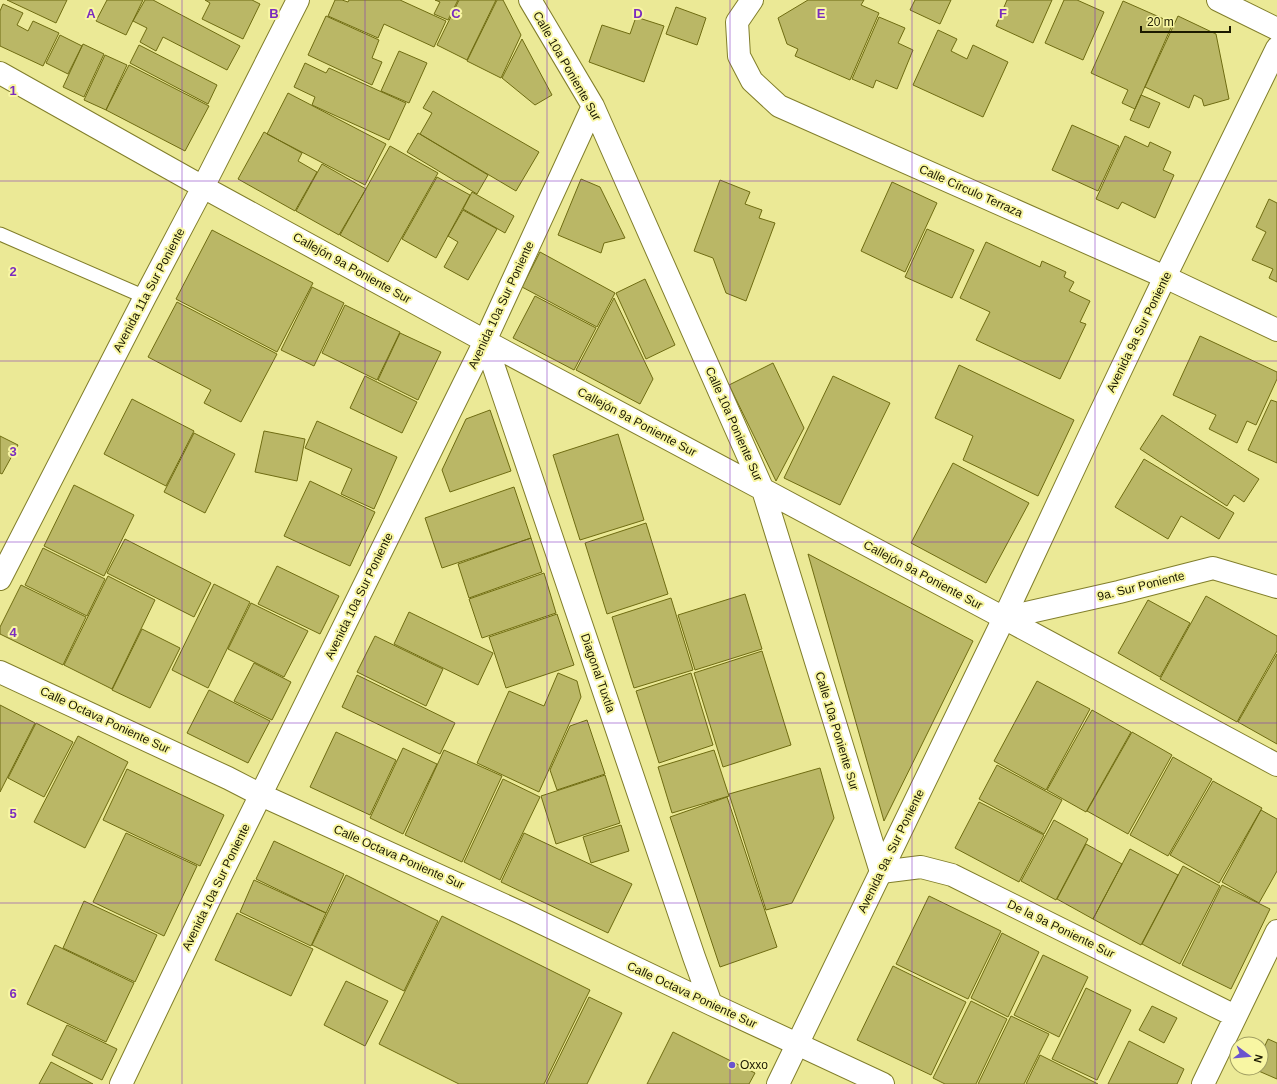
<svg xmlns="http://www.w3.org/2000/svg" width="1277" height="1084" viewBox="0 0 1277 1084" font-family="Helvetica,sans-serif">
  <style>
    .building { fill: #bab766; stroke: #6f6c12 }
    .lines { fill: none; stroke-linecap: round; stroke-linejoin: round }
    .service-casing { stroke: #817e2a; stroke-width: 15 }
    .minor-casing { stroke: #817e2a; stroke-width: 24 }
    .secondary-casing { stroke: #817e2a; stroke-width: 24 }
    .service { stroke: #fff; stroke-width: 13 }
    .minor { stroke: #fff; stroke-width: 22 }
    .secondary { stroke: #fff; stroke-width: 22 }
    .grid { fill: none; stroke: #7b2cbf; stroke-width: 1; stroke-opacity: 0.55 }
    .poi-dot { fill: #6b54ce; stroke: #f8f6a3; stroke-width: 1.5 }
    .labels { text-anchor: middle; stroke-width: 4; stroke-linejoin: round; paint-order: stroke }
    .street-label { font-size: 12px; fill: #1c1a00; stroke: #f8f6a3 }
    .poi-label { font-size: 12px; fill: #1c1a00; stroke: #f8f6a3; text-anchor: start }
    .grid-label { font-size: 13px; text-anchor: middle; font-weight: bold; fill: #7b2cbf; stroke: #f8f6a3; stroke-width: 4; stroke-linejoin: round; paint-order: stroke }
  </style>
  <rect width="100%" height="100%" fill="#ebe996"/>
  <path class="building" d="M7 0H67L56 23Z
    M107 0H143L126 35 96 21Z
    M145 0H153L240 46 227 70 163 37 156 51 140 42 147 28 133 21Z
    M205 0H252L260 4 243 39 202 19 210 3Z
    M335 0H342L348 2 349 0H400L446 21 434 47 384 24 378 38 328 16Z
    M435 0H458L448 20 434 14 440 2Z
    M459 0H496L467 60 437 45Z
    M497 0H503L521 35 501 78 467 61Z
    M808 0H864L861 5 879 13 850 80 795 56 798 49 787 44 778 18Z
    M915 0H951L940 24 910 10Z
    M1007 0H1052L1033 43 996 26Z
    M1064 0H1077L1104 12 1083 60 1045 43Z
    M1123 1 1173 23 1135 109 1122 103 1128 90 1091 73Z
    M3 4 23 13 17 25 28 31 33 21 59 33 43 66 0 46V11Z
    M676 7 706 18 697 45 666 34Z
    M326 16 379 40 372 58 382 62 372 85 308 55Z
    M1178 16 1216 34 1229 99 1204 106 1202 99 1194 95 1189 108 1145 87Z
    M636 17 664 26 644 82 589 62 602 25 630 34Z
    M879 17 905 28 898 43 913 50 897 89 876 80 873 88 852 79Z
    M938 30 957 39 951 51 967 59 973 45 1008 62 983 117 913 85Z
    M60 35 82 46 68 74 46 63Z
    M522 39 552 95 535 105 502 78Z
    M83 44 104 54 84 97 63 87Z
    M139 45 217 85 208 104 130 63Z
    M399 51 427 63 409 103 381 91Z
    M105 55 127 65 106 110 84 100Z
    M305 63 326 73 329 68 406 103 389 140 312 105 315 97 294 87Z
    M129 65 209 106 185 151 106 110Z
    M433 91 539 152 516 191 420 134 432 113 423 108Z
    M288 93 386 144 365 185 267 134Z
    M1141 95 1160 103 1149 128 1130 120Z
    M1072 125 1119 146 1098 191 1052 170Z
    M264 132 302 153 298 161 317 172 295 211 238 179Z
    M418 133 488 175 477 194 407 152Z
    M1125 136 1148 147 1150 142 1171 152 1163 170 1174 175 1155 218 1122 202 1118 209 1096 199Z
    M390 146 438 173 388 262 340 235Z
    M322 164 366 189 339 235 296 211Z
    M437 177 470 195 436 258 402 239Z
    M581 179 600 187 625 238 604 243 601 253 558 235Z
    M720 180 750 192 745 204 762 210 759 218 775 223 746 301 726 293 713 258 694 251Z
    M892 182 937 203 905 272 861 251Z
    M472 192 514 216 505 233 463 209Z
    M1269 199 1277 203V282L1269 278 1273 269 1252 260 1266 232 1256 227Z
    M463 210 497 229 468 280 444 267 458 242 448 236Z
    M927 229 974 250 952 298 905 277Z
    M212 230 313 283 277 352 176 299Z
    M986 242 1040 267 1042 261 1066 272 1064 277 1074 282 1069 291 1090 301 1080 322 1086 324 1060 379 976 340 990 312 960 298Z
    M540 252 615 293 597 327 522 287Z
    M645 279 675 345 646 359 616 293Z
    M312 287 344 303 314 366 281 350Z
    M535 296 596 328 574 370 513 338Z
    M614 298 653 379 640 404 576 370Z
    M177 302 277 354 241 422 204 403 211 390 148 357Z
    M345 305 400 332 377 380 322 353Z
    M400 333 441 352 418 400 378 380Z
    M1200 336 1277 372V379L1256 425 1247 421 1237 443 1209 429 1216 415 1173 395Z
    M773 363 804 428 776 481 729 385Z
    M959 365 1074 420 1038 496 963 460 973 436 935 418Z
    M365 376 417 402 402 433 350 408Z
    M833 376 890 403 840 505 784 478Z
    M132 399 194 431 166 486 104 454Z
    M1271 400 1277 402V463L1248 450Z
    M490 410 511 471 450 492 442 470 466 419Z
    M1162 415 1259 479 1244 502 1234 495 1227 506 1140 449Z
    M317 421 397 457 374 509 341 494 352 469 305 448Z
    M264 431 305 439 297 481 255 472Z
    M194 433 235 454 205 513 164 492Z
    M618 434 644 520 580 540 553 455Z
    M0 436 18 445 2 474 0 473Z
    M1144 459 1234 513 1219 539 1181 516 1168 539 1115 507Z
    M953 463 1029 503 986 583 911 543Z
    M310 481 375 512 350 566 284 536Z
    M74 485 134 515 104 576 44 546Z
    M514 487 531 538 442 568 425 518Z
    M646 523 668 594 607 614 585 543Z
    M531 538 542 572 469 598 458 564Z
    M125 539 211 583 194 617 107 573Z
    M43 548 105 579 87 616 25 585Z
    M808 554 973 641 884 821Z
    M277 566 339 596 320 634 258 604Z
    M544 573 556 613 482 638 469 599Z
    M108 576 155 600 112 689 64 665Z
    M214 584 250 602 208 688 172 670Z
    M21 585 86 617 63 665 0 634V627Z
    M745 594 762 649 695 670 678 615Z
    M1206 596 1277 636V651L1237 722 1160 679Z
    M671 598 693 670 634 688 612 617Z
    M1148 600 1190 623 1160 677 1118 653Z
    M251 603 308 631 284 677 228 649Z
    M409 612 493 653 478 685 394 644Z
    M557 614 574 665 506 688 489 637Z
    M142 629 180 648 150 708 112 690Z
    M375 636 443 669 426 706 357 672Z
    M762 651 791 745 723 767 694 673Z
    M1277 654V744L1238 722Z
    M254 663 291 682 272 720 234 701Z
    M558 673 577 681 581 697 539 792 477 763 509 691 544 706Z
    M691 673 713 745 659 763 636 691Z
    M357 675 455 723 440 754 342 707Z
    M1037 681 1090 709 1046 790 994 761Z
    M209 690 270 721 248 763 187 733Z
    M0 705 35 723 0 792Z
    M1092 710 1131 732 1086 812 1047 790Z
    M587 720 605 774 557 790 550 770 570 726Z
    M36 723 73 742 44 797 8 778Z
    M336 732 396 760 370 815 310 787Z
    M1132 732 1172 755 1128 834 1087 811Z
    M78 736 128 762 85 848 34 822Z
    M403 748 437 764 403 834 370 818Z
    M444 750 502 776 462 862 405 835Z
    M714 750 729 796 672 813 658 767Z
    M1173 757 1212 779 1168 856 1130 835Z
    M997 765 1062 800 1044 834 979 799Z
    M820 768 834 818 792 903 766 910 729 794Z
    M127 769 224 815 200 866 103 820Z
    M605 775 620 823 556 844 541 796Z
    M503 779 540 797 500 880 464 862Z
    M1213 781 1262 808 1219 883 1170 855Z
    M727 797 777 947 720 967 670 817Z
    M979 802 1044 835 1019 882 955 848Z
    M1261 810 1277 819V871L1259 903 1222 882Z
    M1054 820 1088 839 1056 900 1021 881Z
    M621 825 629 851 591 863 583 837Z
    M126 833 197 866 164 936 93 902Z
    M524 833 632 884 608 933 501 882Z
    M274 841 344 874 326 913 256 879Z
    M1086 844 1122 864 1093 919 1057 899Z
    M1130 849 1178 875 1141 945 1093 919Z
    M1183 866 1220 886 1180 964 1142 944Z
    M346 875 438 921 404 991 312 945Z
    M254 880 326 913 311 946 240 912Z
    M1222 885 1270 909 1231 989 1182 965Z
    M929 896 1001 931 968 999 896 964Z
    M84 901 157 935 135 982 63 948Z
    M237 913 313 949 291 996 215 960Z
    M442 916 590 990 544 1084H459L379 1044Z
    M1002 933 1039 952 1008 1017 971 998Z
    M55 945 134 983 106 1042 27 1004Z
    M1043 955 1088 977 1059 1037 1014 1015Z
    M893 966 966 1002 931 1075 857 1040Z
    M346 981 388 1001 365 1046 324 1025Z
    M1086 988 1131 1010 1097 1080 1052 1059Z
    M589 997 622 1013 587 1084H546Z
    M971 1001 1007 1019 976 1084H945L933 1078Z
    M1152 1006 1177 1018 1164 1043 1139 1030Z
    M1011 1016 1049 1034 1024 1084H978Z
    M67 1025 117 1049 102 1080 52 1055Z
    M673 1032 755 1073 749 1084H647Z
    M1268 1039 1277 1043V1079L1254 1069 1261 1068V1054Z
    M1129 1041 1184 1069 1177 1084H1108Z
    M1040 1055 1098 1084H1026Z
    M51 1062 93 1084H39Z"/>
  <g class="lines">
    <g class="service-casing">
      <path id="service" d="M0 234 145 297"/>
    </g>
    <g class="minor-casing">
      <path id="minor" d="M530 0 593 106 763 490 881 872 921 867 952 875 1235 1016
        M752 0 737 22 739 56 752 81 779 106 1165 277 1277 330
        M1218 0 1277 29
        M0 73 203 187 485 341 1004 618 1277 765
        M485 341 694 957 711 1004
        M0 579 145 297 203 187 298 0
        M1004 618 1085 445 1165 277 1277 48
        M0 672 228 778 261 795 519 912 711 1004 883 1084
        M121 1084 221 875 485 341 593 106
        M1203 1084 1277 931"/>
    </g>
    <g class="secondary-casing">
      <path id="secondary" d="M778 1084 1004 618 1119 592 1213 568 1277 587"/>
    </g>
    <use href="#service" class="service"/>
    <use href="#minor" class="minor"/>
    <use href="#secondary" class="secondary"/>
  </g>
  <path class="grid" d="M182 0V1084M365 0V1084M547 0V1084M730 0V1084M912 0V1084M1095 0V1084M0 181H1277M0 361H1277M0 542H1277M0 723H1277M0 903H1277"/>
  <circle class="poi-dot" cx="732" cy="1065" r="4"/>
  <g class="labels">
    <g class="street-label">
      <text transform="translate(567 66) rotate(60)" y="4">Calle 10a Poniente Sur</text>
      <text transform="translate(971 191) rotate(24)" y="4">Calle Círculo Terraza</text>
      <text transform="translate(352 268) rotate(29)" y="4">Callejón 9a Poniente Sur</text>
      <text transform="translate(149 290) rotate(-62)" y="4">Avenida 11a Sur Poniente</text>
      <text transform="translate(501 305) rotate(-65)" y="4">Avenida 10a Sur Poniente</text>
      <text transform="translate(1139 332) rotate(-64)" y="4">Avenida 9a Sur Poniente</text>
      <text transform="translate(637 422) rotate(28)" y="4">Callejón 9a Poniente Sur</text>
      <text transform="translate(734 424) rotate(66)" y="4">Calle 10a Poniente Sur</text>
      <text transform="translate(923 575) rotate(28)" y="4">Callejón 9a Poniente Sur</text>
      <text transform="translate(1141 586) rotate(-14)" y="4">9a. Sur Poniente</text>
      <text transform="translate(359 596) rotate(-64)" y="4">Avenida 10a Sur Poniente</text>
      <text transform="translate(598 673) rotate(71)" y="4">Diagonal Tuxtla</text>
      <text transform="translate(105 720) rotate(25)" y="4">Calle Octava Poniente Sur</text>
      <text transform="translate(837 731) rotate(73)" y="4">Calle 10a Poniente Sur</text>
      <text transform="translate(891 851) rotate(-64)" y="4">Avenida 9a. Sur Poniente</text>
      <text transform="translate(399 857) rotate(24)" y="4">Calle Octava Poniente Sur</text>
      <text transform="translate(216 887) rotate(-64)" y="4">Avenida 10a Sur Poniente</text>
      <text transform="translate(1061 929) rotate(26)" y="4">De la 9a Poniente Sur</text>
      <text transform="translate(692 995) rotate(25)" y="4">Calle Octava Poniente Sur</text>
    </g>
    <g class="poi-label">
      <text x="740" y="1069">Oxxo</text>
    </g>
  </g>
  <g class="grid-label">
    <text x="91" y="18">A</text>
    <text x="274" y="18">B</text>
    <text x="456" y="18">C</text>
    <text x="638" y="18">D</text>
    <text x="821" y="18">E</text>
    <text x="1003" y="18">F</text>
    <text x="13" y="95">1</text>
    <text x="13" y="276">2</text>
    <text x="13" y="456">3</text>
    <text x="13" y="637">4</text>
    <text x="13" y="818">5</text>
    <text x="13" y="998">6</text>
  </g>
  <g transform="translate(1249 1056) rotate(106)"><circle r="19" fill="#f8f6a3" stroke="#a09e62"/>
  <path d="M0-3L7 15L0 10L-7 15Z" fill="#6b54ce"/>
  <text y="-6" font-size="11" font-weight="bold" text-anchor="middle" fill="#1c1a00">N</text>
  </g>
  <path d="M1141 26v6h89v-6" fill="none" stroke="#1c1a00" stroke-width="2"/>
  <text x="1147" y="26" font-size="12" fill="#1c1a00" stroke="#f8f6a3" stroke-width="3" paint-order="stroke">20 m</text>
</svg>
